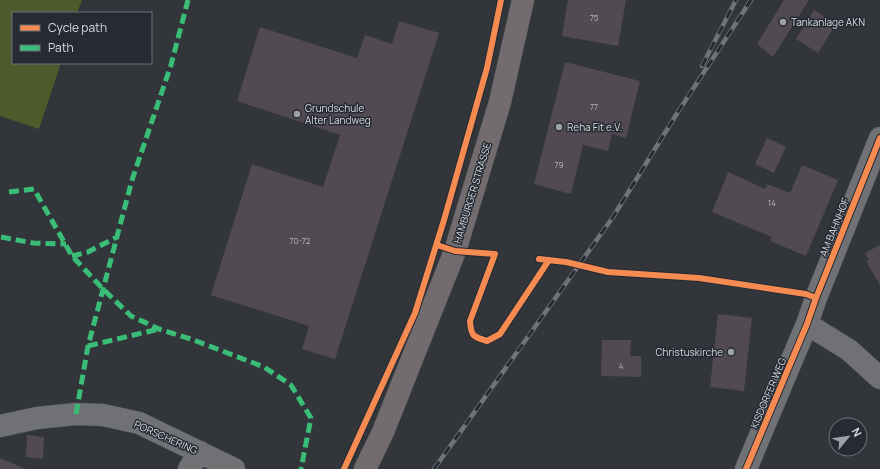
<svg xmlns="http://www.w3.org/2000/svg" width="880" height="469" viewBox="0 0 880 469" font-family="Manrope,sans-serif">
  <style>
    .grass { fill: #4c5a2c }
    .building { fill: #524a52 }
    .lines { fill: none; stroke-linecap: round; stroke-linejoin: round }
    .minor-casing { stroke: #505358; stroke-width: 23 }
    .major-casing { stroke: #505358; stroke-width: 23 }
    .minor { stroke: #6f7175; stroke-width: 22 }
    .major { stroke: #726c6e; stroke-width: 22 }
    .rail-casing { stroke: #727376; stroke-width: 4.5 }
    .rail { stroke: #252a33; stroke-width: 3; stroke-dasharray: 9; stroke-linecap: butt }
    .quiet { stroke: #3abd76; stroke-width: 5; stroke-dasharray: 10 5; stroke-linecap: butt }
    .cycleway-casing { stroke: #252a33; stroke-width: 8 }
    .cycleway { stroke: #f68b52; stroke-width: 6 }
    .poi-dot { fill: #9ea2a7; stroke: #252a33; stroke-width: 1.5 }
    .labels { text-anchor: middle; stroke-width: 3; stroke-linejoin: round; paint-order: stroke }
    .number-label { font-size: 8px; fill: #b6b8be }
    .poi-label { font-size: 10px; fill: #d8dce2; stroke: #252a33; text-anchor: start }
    .street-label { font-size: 10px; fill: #d8dce2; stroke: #252a33 }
  </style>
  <rect width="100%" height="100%" fill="#32353a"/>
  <path class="grass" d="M0 0H82L77 13H13V63H61L39 129 0 116Z"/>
  <path class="building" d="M568 0H626L618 46 562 36Z
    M784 0H809L773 57 757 44Z
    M814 10 836 24 818 53 796 39Z
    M399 21 439 33 335 359 302 349 309 326 211 295 252 164 323 187 340 135 237 101 260 27 357 58 365 35 392 44Z
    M565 62 640 81 626 138 612 134 608 151 583 145 571 194 534 184Z
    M767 138 786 147 774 173 755 164Z
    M802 165 838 180 806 256 770 241 772 237 712 212 728 172 765 189 767 184 790 193Z
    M880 245V285L866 261 869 260 865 253Z
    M718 314 752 318 744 391 710 387Z
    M602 340H631L630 356H641V377L601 376Z
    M27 435 44 437 43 459 26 457Z
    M0 458 26 469H0Z"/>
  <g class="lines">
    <g class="minor-casing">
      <path id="minor" d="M807 324 849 350 880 378
        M0 426 37 418 76 414 103 415 139 423 234 469
        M189 469 200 452
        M746 469 807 324 816 298 880 138"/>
    </g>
    <g class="major-casing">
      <path id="major" d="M365 469 383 432 455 251 500 102 523 0"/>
    </g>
    <use href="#minor" class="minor"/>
    <use href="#major" class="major"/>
    <g class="rail-casing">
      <path id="rail" d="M702 66 736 0
        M434 469 613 217 676 115 751 0"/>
    </g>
    <use href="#rail" class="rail"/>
    <path class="quiet" d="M9 192 34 189 72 256 103 289 131 316 159 329 191 339 264 367 291 385 311 418 301 469
      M1 237 33 243 66 244
      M72 256 88 252 117 237
      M88 346 159 329
      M76 414 88 346 132 180 171 65 188 0"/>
    <g class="cycleway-casing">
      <path id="cycleway" d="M437 245 455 251 495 254 470 321C471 336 473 337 487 341L500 334 549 260
        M539 259 566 262 608 272 699 278 806 294 816 298
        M344 469 415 313 444 220 487 68 501 0
        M746 469 807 324 816 298 880 138"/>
    </g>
    <use href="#cycleway" class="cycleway"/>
  </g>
  <g class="poi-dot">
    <circle cx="783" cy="22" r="4"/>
    <circle cx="297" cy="114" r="4"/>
    <circle cx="559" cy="127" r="4"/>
    <circle cx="731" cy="352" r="4"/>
  </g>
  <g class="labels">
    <g class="number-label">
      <text x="594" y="21">75</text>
      <text x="594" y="110">77</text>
      <text x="559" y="168">79</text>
      <text x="772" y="206">14</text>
      <text x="300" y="244">70-72</text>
      <text x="621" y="369">4</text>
    </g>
    <g class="poi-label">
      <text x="791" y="26">Tankanlage AKN</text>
      <text x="305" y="112">Grundschule<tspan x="305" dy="12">Alter Landweg</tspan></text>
      <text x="567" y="131">Reha Fit e.V.</text>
      <text x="723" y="356" text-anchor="end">Christuskirche</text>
    </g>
    <g class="street-label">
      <text transform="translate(472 193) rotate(-73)" y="4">HAMBURGER STRASSE</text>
      <text transform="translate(834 227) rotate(-68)" y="4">AM BAHNHOF</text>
      <text transform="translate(768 393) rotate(-67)" y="4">KISDORFER WEG</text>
      <text transform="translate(166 437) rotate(24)" y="4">PORSCHERING</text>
    </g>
  </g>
  <rect x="12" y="12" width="140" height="52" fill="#252a33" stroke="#6d7179"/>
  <rect x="20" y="25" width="20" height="6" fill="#f68b52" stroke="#6d7179"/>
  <text x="48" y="32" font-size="12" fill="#d8dce2">Cycle path</text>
  <rect x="20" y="45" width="20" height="6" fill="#3abd76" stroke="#6d7179"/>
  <text x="48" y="52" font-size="12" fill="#d8dce2">Path</text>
  <g transform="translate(848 437) rotate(61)"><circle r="19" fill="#252a33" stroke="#6d7179"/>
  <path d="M0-3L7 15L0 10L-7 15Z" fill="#9ea2a7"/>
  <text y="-6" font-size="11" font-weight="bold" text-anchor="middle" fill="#d8dce2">N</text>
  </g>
</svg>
